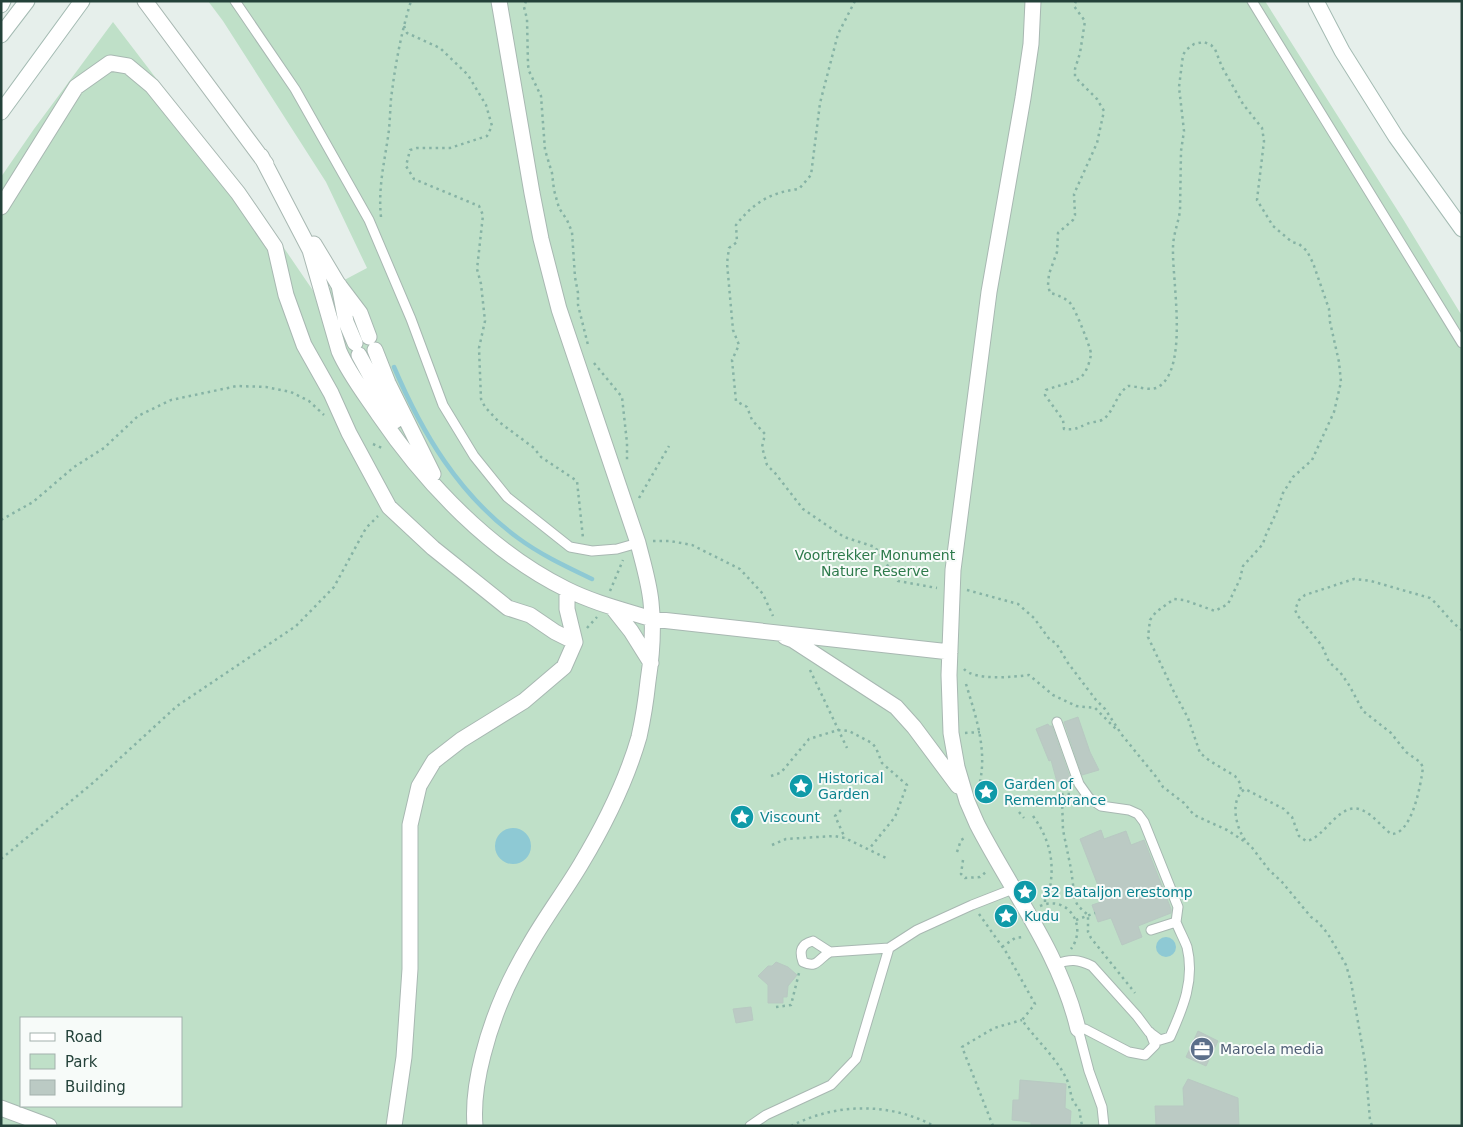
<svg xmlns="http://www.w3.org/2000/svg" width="1463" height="1127" viewBox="0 0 1463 1127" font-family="'DejaVu Sans',sans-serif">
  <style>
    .green { fill: #bfe0c8; fill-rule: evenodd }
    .water { fill: #8ec9d4 }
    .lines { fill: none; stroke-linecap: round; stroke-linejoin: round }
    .stream { stroke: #8ec9d4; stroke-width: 4.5 }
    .building { fill: #bbcac4; stroke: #b8c9c2 }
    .lane-casing { stroke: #a8b8b2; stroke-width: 11 }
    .street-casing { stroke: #a8b8b2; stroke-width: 17 }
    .secondary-casing { stroke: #a4bbb3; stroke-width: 17 }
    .path { stroke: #86b3a5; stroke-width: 2.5; stroke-dasharray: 2.5 4; stroke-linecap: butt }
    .lane { stroke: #fff; stroke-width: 9 }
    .street { stroke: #fff; stroke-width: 15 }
    .secondary { stroke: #fff; stroke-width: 15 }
    .labels { text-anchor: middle; stroke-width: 4; stroke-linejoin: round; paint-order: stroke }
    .park-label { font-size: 14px; fill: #2d7a4b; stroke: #f7fbf9 }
    .culture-label { font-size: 14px; fill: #0d838f; stroke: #f7fbf9; text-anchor: start }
    .service-label { font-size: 14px; fill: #4e5e75; stroke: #f7fbf9; text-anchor: start }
  </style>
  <rect width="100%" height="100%" fill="#e6efeb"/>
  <path class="green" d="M208 1H1265L1403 219 1462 316V1126H1V177L34 129 113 22 269 226 316 295 367 268 326 182 223 21ZM21 1018H181V1106H21Z"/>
  <path class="water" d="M495 846a18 18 0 1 1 36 0a18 18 0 1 1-36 0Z
    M1156 947a10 10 0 1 1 20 0a10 10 0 1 1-20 0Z"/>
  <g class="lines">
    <path class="stream" d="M394 367C422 433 459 495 518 538 541 555 567 567 592 579"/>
  </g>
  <path class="building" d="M1078 717 1090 752 1099 770 1082 775 1064 722Z
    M1048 724 1049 726H1052L1070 778 1057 782 1051 760 1049 761 1036 729Z
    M1101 830 1104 839 1126 831 1131 845 1144 840 1171 909V913L1138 926 1142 937 1122 945 1111 918 1098 922 1092 905 1104 901 1080 839Z
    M776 962 788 967 797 975 788 986 787 997H783V1003H768V985L758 976 768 966H772Z
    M751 1007 753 1020 736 1023 733 1009Z
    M1198 1031 1218 1041 1206 1066 1186 1057Z
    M1188 1079 1238 1098 1239 1126H1156L1155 1106H1184L1183 1088Z
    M1020 1080 1066 1084 1065 1108 1071 1111 1070 1126H1031V1122L1012 1120 1013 1100H1019Z"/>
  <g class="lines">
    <g class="lane-casing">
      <path id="lane" d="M235 1 295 89 369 220 411 319 443 405 474 456 507 497 570 547 592 551 617 549 638 543
        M1252 1 1462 343
        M1057 722 1079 784 1089 798 1101 806 1129 810 1138 814 1144 822 1178 907 1176 922 1151 930
        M830 952 813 941C801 944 799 951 803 962 818 969 818 958 830 952L889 948 917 930 972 905 1013 889
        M1056 964C1070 959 1078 959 1092 966L1137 1016 1149 1032 1160 1040 1170 1037C1183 1008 1195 980 1187 947 1184 939 1179 930 1176 922
        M750 1126 766 1115 831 1085 856 1059 889 948
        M1104 1126 1102 1107 1089 1071 1078 1029H1085L1129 1052 1145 1055 1155 1045 1150 1032"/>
    </g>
    <g class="street-casing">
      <path id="street" d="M145 1 266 164
        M1033 1 1031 44 1023 98 989 292 953 570 949 675 951 733 957 767 967 801 977 824C1012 892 1060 953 1078 1029
        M261 156 310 250 339 351C349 374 365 394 379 415 426 484 491 552 566 589 594 603 623 610 652 619L950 652
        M1 207 76 87 110 63 128 66 152 86 238 193 275 247 286 295 304 345 331 393 349 433 389 507 433 548 508 608 530 615 555 632 575 642
        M314 244 338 284 360 313 369 337
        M339 285 346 322 355 343
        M375 350 388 383 433 474
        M359 355 395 421
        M612 607 631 631 651 663
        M785 637 793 640 896 707 914 727 958 786
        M1 1108 49 1126
        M394 1126 404 1057 410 969V825L419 786 434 761 461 740 524 701 564 667 575 642 567 609V590
        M475 1126C473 1102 477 1078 483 1055 493 1015 509 979 530 944 546 916 565 891 581 864 605 824 626 782 639 737 643 719 646 700 648 681 652 655 654 629 651 602 649 582 643 563 638 543L559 309 541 239 532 193 499 1"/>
    </g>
    <g class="secondary-casing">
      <path id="secondary" d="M1316 1 1342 51 1396 137 1462 229
        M1 5 3 1
        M1 35 27 1
        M1 112 82 1"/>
    </g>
    <path class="path" d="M526 1 524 7 527 19 528 65 529 71 541 96 545 150 552 173 554 190 559 208 567 220 572 232 575 277 578 293V305L588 345
      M855 1 838 34 820 103 811 175 799 189C771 192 753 203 736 225L737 242 729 248 727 263 733 330 739 345 732 360 736 401 747 407 752 420 765 434 762 447 767 465 775 473 803 509 844 537 875 547 898 581 937 588
      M1076 1 1074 6 1085 21 1080 53 1075 69V77L1097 99 1104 111 1097 143 1074 194 1075 215 1073 220 1058 233 1057 252 1049 274 1048 285 1050 293C1058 295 1066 298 1071 304 1075 309 1091 348 1091 354 1090 361 1087 371 1082 376 1075 383 1055 386 1046 390L1045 395 1063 420 1064 429C1076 430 1077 428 1087 424 1091 422 1097 422 1102 420 1114 413 1115 395 1128 386 1138 386 1153 393 1161 385 1188 363 1172 280 1173 248 1173 235 1178 224 1180 211L1181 151 1184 131 1179 87 1183 55 1186 50 1194 44 1204 42 1211 45 1215 49 1222 67 1243 104 1262 128 1264 141 1257 200 1273 226 1292 242 1299 244 1307 251 1313 263 1329 309 1330 322 1339 362 1341 382 1334 412 1312 460 1293 477 1283 493 1277 511 1265 537 1263 544 1243 566 1240 579 1228 604 1215 611 1184 600 1174 599 1156 612 1150 620 1148 637 1174 692 1188 718 1200 753 1210 761 1235 776 1240 783 1241 792
      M404 26 407 33 440 48 468 75 486 105 492 126 487 136 450 148H417L410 150 406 166 414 179 479 206 483 215 477 269 481 284 485 321 479 348 481 399 485 407 499 422 534 448 541 457 577 481 583 538
      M381 217C378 189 384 164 388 137 390 124 390 111 391 99 395 66 401 33 411 1
      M594 363 622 397 627 443V460
      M373 444 384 449
      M639 498 669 446
      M1 520 33 502 74 467 104 448 138 416 171 400 237 386 266 387 291 392 309 401 324 415
      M653 541H670L692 545 740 569 763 594 773 616
      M967 590 1018 604 1034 618 1050 640 1056 643 1068 663 1096 700 1105 709 1122 735 1157 778 1163 787 1184 803 1194 815 1227 830 1250 845 1269 870 1282 882 1311 917 1318 922 1328 934 1346 965 1351 982 1365 1062 1370 1120 1372 1126
      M610 591 623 560
      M587 628 597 617
      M964 669C975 681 1014 677 1029 675L1053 695 1076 706 1095 708 1118 731
      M810 670 847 748
      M966 684C976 717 988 751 979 786
      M965 733 980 732
      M771 776 780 773 784 769 809 739 838 730 849 731 872 743 876 748 882 763 907 785 895 817 869 849
      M1070 794H1063L1062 798 1063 830 1071 869 1075 900 1078 906 1088 915V932L1091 938 1135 993
      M841 810 835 816 845 838
      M1019 812 1024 818
      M1033 816C1051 841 1055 864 1049 893L1045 894V904
      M1245 840C1236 827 1229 800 1245 789L1284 809 1292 817 1299 836 1306 841C1325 839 1340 798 1364 811 1374 816 1382 827 1391 834 1412 835 1421 784 1423 767L1420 762 1406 752 1391 733 1363 711 1349 685 1340 672 1329 662 1322 646 1298 616 1295 610 1299 600 1305 595 1354 579 1371 581 1430 598C1442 608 1449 621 1462 630
      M772 845 786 839 834 836 845 838 886 858
      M957 852 961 840 967 837
      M1 859 94 782 177 706 296 626 334 587 366 528 378 516
      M963 860 961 874 965 878 980 877 986 872
      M1040 906C1068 894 1088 926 1071 949
      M979 914 1006 952 1035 1004 1022 1020C1036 1040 1057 1058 1067 1080 1072 1091 1069 1100 1079 1108L1082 1126
      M1076 920 1095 913
      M1002 947 1015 938 1024 937
      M776 1007 791 1005 799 973
      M791 1126C836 1103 889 1102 934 1126
      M993 1126 962 1047 994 1028 1022 1020"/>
    <use href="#lane" class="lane"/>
    <use href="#street" class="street"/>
    <use href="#secondary" class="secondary"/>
  </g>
  <defs>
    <g id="sight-disc" transform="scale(1.25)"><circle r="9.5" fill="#0f9aa8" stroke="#f7fbf9"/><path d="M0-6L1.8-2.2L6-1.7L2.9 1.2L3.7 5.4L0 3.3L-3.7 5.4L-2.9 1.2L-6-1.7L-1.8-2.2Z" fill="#fff"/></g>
    <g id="office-disc" transform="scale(1.25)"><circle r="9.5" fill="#5c6f8a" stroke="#f7fbf9"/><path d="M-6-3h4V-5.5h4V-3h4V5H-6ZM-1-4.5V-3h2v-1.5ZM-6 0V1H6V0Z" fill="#fff"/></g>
  </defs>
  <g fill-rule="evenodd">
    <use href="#sight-disc" x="801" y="786"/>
    <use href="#sight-disc" x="986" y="792"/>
    <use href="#sight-disc" x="742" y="817"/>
    <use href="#sight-disc" x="1025" y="892"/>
    <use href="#sight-disc" x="1006" y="916"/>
    <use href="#office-disc" x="1202" y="1049"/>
  </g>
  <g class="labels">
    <g class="park-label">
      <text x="875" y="560">Voortrekker Monument<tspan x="875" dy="16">Nature Reserve</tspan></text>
    </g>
    <g class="culture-label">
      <text x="818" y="783">Historical<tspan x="818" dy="16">Garden</tspan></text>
      <text x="1004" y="789">Garden of<tspan x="1004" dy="16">Remembrance</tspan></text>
      <text x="760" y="822">Viscount</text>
      <text x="1042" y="897">32 Bataljon erestomp</text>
      <text x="1024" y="921">Kudu</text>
    </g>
    <g class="service-label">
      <text x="1220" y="1054">Maroela media</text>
    </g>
  </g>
  <rect width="1463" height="1127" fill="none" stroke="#24423a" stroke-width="5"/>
  <rect x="20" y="1017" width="162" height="90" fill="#f7fbf9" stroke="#a3b1ad"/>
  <rect x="30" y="1033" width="25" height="8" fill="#ffffff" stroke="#a3b1ad"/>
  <text x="65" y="1042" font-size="15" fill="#24423a">Road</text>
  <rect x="30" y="1054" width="25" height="15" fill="#bfe0c8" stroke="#a3b1ad"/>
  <text x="65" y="1067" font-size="15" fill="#24423a">Park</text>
  <rect x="30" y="1080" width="25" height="15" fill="#bbcac4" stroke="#a3b1ad"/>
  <text x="65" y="1092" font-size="15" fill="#24423a">Building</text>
</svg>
